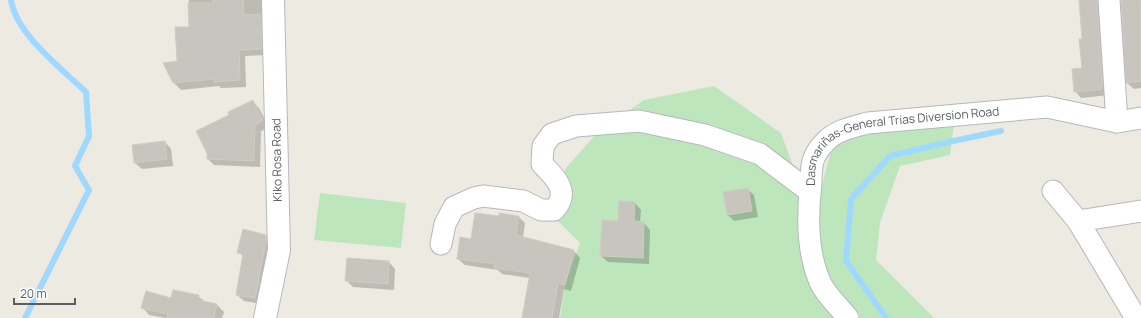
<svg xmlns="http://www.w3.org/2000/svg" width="1141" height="318" viewBox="0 0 1141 318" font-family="Manrope,sans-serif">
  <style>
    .green { fill: #bee6bd }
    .shadow { fill: #0003 }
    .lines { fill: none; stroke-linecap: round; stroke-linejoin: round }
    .stream { stroke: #a0d9ff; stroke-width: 6 }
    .building { fill: #c8c5bf; stroke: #d2ccc0 }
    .street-casing { stroke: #b4b8bd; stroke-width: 23 }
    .secondary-casing { stroke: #b5b9bf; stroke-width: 24 }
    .street { stroke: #fff; stroke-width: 21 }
    .secondary { stroke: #fff; stroke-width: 22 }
    .labels { text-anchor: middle; stroke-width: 3.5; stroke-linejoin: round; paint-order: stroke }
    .street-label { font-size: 12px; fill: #5a5e63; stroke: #fff }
  </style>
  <rect width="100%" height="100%" fill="#edeae1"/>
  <path class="green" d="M714 86 781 133 797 177 821 190 832 146 894 125 955 116 950 155 900 166 880 223 876 260 934 318H560L565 285 580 243 548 211 566 168 598 132 644 100Z
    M320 193 406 203 401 248 314 240Z"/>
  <path class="shadow" d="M189 0H266L268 55 245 56 246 87 221 88 219 86 181 90 174 83 178 62 190 28Z
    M1080 0H1106L1109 95 1081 98 1075 91 1083 69V40Z
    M1122 0H1141V88L1134 89 1127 83Z
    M253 102 259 108 269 128 261 131 260 167 214 165 208 159Z
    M165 142 171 149 173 166 142 169 135 163Z
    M747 189 754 195 758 217 734 221 728 215 724 193Z
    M635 203 641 210 640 223H644L650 230 649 264 608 262 601 256 619 222Z
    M500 217H519L525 223 523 238 574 251 580 258 571 291 564 289 559 318H523L530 278 502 274 498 270 465 265 458 259 472 240Z
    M266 236 272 242 261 304 244 301 237 295 244 258 239 252Z
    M389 262 395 269 394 290 353 287 346 280Z
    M198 296 205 302 217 305 224 312 222 318H165L149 315 143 308 172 299Z"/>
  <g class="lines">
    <path class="stream" d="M11 0C16 34 62 69 86 92L89 136 75 166 89 190 25 318
      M886 318 846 261 851 199 890 156 953 141 1001 131"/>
  </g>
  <path class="building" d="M213 0H243L244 15 261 14 262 49 239 50 240 80 214 82V79L173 83 163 63 177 61 175 27H189L188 3H213Z
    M1079 0H1097L1103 89 1074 92 1072 69 1082 68 1079 39H1082Z
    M1121 0H1141V81L1126 83Z
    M253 100 263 121 255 125 254 161 207 159V153L196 131 229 115 228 112Z
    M165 141 167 159 134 163 132 145Z
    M748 188 752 211 727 215 723 192Z
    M619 201 635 202 634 221 644 222 643 258 600 256 602 220 618 221Z
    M475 213 499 216V213L519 216 516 235 574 250 565 285 558 283 552 318H522L530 273 494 268 495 264 457 259 460 237 471 239Z
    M243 229 266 235V241L255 298 236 295 243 254 237 253Z
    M347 258 389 261 388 284 345 281Z
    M173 290 199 295 198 300 217 304 214 318H167L168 314 141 308 146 291 171 298Z"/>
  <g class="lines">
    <g class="street-casing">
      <g id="street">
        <path d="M1109 0 1117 122"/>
        <path d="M1053 191 1078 221 1136 318"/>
        <path d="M1078 221 1141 211"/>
        <path d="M441 244 445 224 454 207 474 198 483 196 523 201 541 210H554C571 192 555 177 542 164L543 146 552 134 576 126 639 121 705 135 760 154 810 192"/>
        <path id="s1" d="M848 318C840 308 827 296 821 284 807 254 807 216 811 183 811 176 811 168 813 161 815 154 821 146 826 141 837 130 853 127 868 123L1047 107 1117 122 1141 118"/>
      </g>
    </g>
    <g class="secondary-casing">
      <path id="secondary" d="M265 318 279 250 273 0"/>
    </g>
    <use href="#street" class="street"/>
    <use href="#secondary" class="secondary"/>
  </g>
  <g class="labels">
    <g class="street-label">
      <text dy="4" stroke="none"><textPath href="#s1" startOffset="257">Dasmariñas-General Trias Diversion Road</textPath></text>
      <text transform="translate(277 160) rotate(-91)" y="4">Kiko Rosa Road</text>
    </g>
  </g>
  <path d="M14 298v6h61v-6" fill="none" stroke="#5a5e63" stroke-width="2"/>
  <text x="20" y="298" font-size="12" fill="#5a5e63" stroke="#ffffff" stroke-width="3" paint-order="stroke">20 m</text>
</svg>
